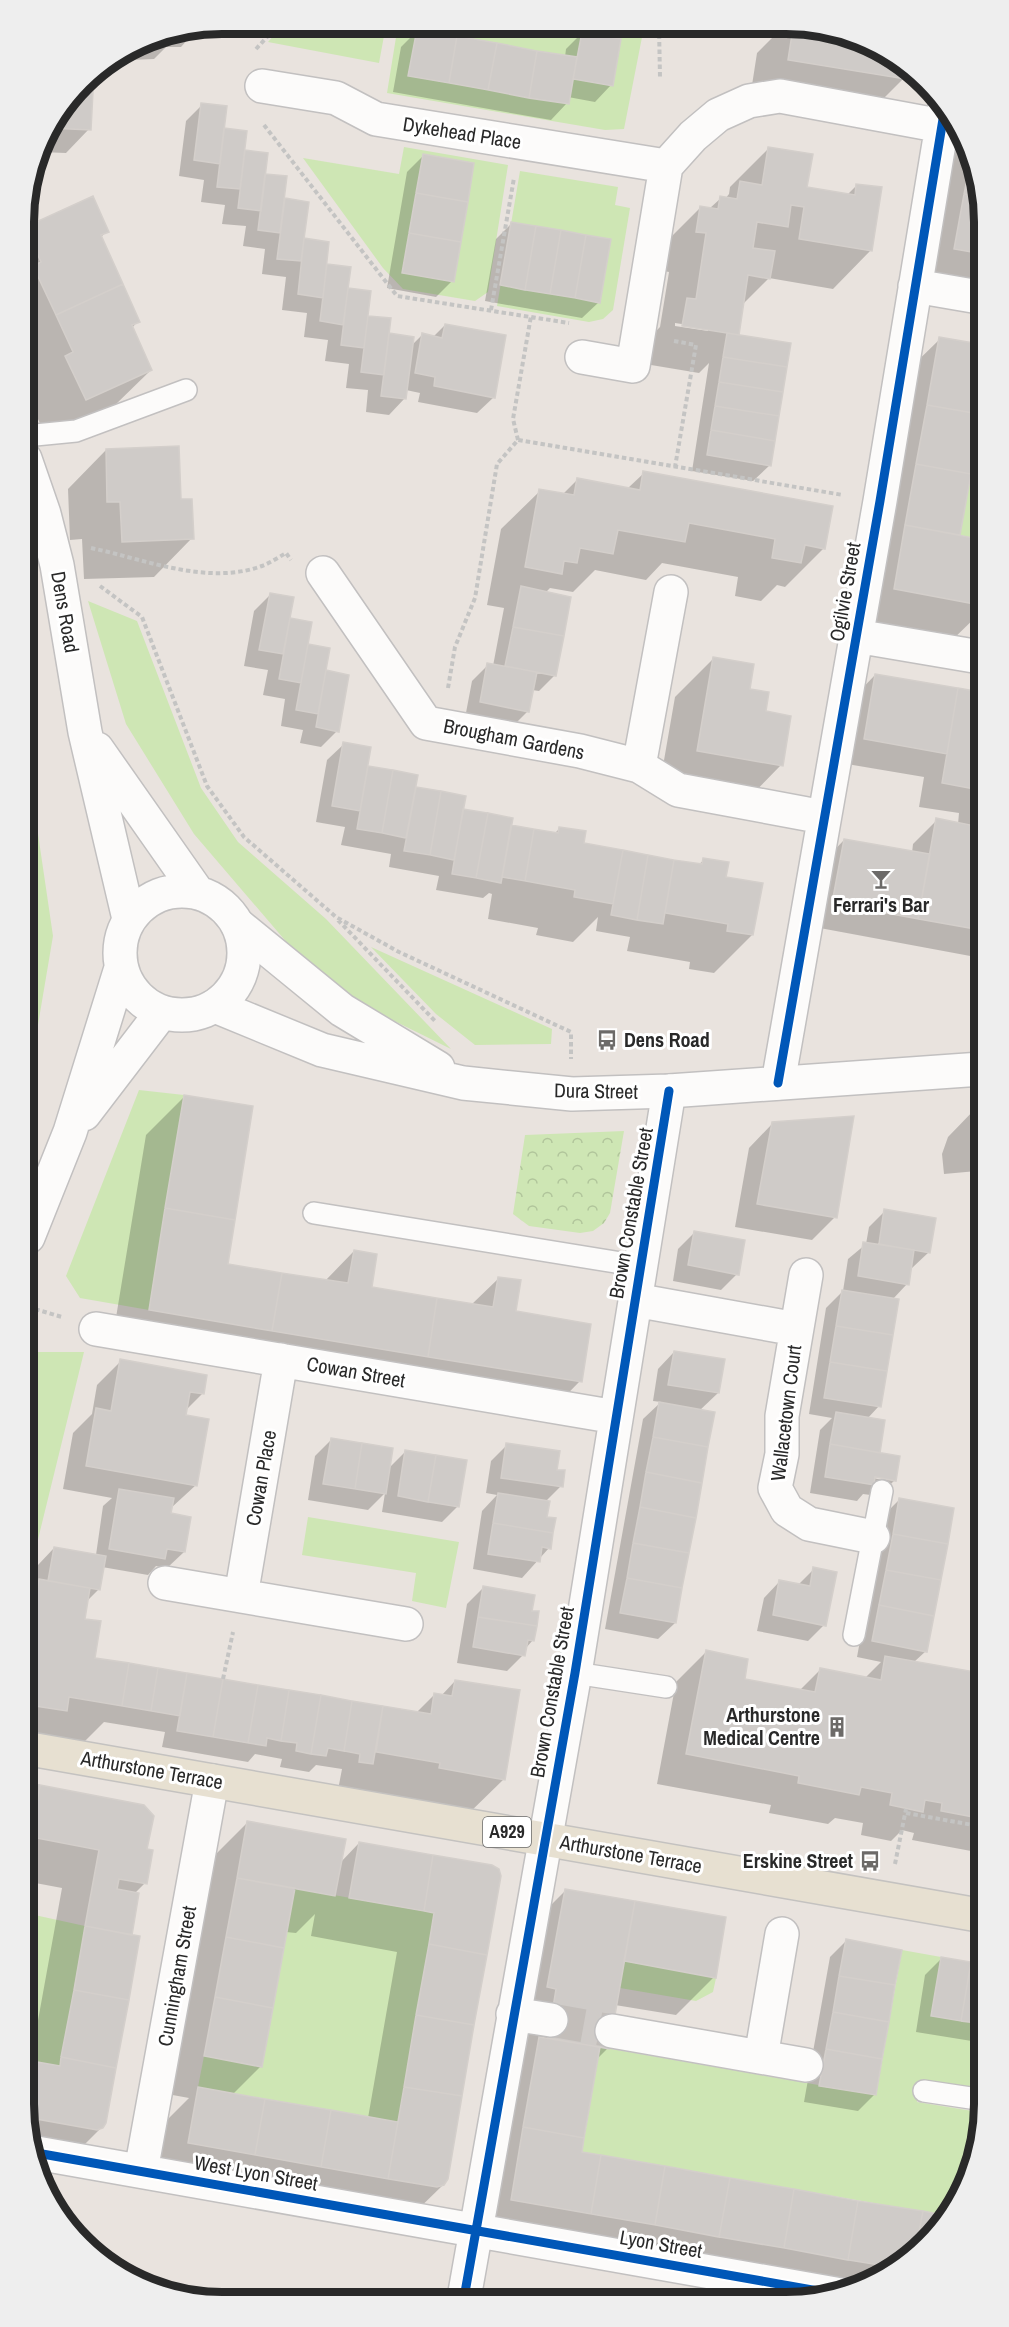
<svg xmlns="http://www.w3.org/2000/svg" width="1009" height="2327" viewBox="0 0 1009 2327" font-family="'Archivo Narrow',sans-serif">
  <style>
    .grass { fill: #cee6b4 }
    .park { fill: url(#park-crowns) }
    .shadow { fill: #0003; fill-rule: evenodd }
    .building { fill: #cfcbc8; stroke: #d4cfcb; stroke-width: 1.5 }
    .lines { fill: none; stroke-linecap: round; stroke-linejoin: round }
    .minor-tunnel { stroke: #c3beba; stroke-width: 33; stroke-dasharray: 33 16; stroke-linecap: butt }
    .service-casing { stroke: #c2c0c0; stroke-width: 24 }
    .minor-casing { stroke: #c2c0c0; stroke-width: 36 }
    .tertiary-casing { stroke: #c2c0c0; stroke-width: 36 }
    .secondary-casing { stroke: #c2c0c0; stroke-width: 36 }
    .primary-casing { stroke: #c4c2c0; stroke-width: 36 }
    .path { stroke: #c4c4c3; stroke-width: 4; stroke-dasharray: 4.5 3; stroke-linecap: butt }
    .service { stroke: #fcfbfa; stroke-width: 21 }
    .minor { stroke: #fcfbfa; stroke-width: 33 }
    .tertiary { stroke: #fcfbfa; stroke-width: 33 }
    .secondary { stroke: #fcfbfa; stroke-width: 33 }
    .primary { stroke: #e7e0d1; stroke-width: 33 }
    .cycleway-casing { stroke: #fff; stroke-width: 13 }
    .cycleway { stroke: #0057b8; stroke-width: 9 }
    .labels { text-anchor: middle; stroke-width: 6; stroke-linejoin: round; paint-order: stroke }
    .shield { fill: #fff; stroke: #696969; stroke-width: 1.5 }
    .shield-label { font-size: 18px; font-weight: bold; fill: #292929 }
    .street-label { font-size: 20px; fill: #292929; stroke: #fff }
    .poi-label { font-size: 20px; font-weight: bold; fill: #292929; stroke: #fff; text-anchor: end }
    .rim { fill: none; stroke: #292929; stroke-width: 8 }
  </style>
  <defs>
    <pattern id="park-crowns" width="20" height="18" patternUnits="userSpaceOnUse" patternTransform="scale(1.5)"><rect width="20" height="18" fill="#cee6b4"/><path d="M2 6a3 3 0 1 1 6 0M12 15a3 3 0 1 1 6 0" fill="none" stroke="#b1c59b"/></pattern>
  </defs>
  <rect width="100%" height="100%" fill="#e9e3de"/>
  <path class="grass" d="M284 24 386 25 379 63 268 42Z
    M398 25 644 27 624 129 605 130 387 93Z
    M404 147 508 165 488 292 475 301 403 289 383 268 303 158 399 174Z
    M520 171 618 187 615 205 630 208 613 310 603 319 589 322 497 306Z
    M974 459 979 460V539L960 535Z
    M88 601 137 621 201 788 238 842 326 919 451 1049 366 1007 295 952 194 834 126 724Z
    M26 752 53 936 27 1090Z
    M371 947 552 1029 551 1044 475 1045 436 1014Z
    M139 1090 184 1095 149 1310 80 1298 66 1276Z
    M35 1352H84L29 1576 28 1376Z
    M308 1517 459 1542 446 1608 412 1601 416 1573 302 1555Z
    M295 1888 434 1913 398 2122 198 2087 204 2056 262 2067Z
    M30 1914 85 1926 60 2066 31 2061Z
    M902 1950 941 1957 931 2016 984 2024V2090L921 2080 917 2102 985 2113 970 2181 948 2216 582 2152 600 2047 876 2095Z
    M624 1961 716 1978 713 1992 696 2001 620 1988Z"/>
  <path class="park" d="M624 1131 610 1213 604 1223 593 1231 580 1233 529 1226 513 1214 525 1135Z"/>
  <path class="shadow" d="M708 27H728L725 30Z
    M783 27 825 28 905 68 904 78 865 117 750 98 757 53Z
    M197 29 181 47H166L154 59 130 60 129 50 147 39Z
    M417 31 565 57 566 49 582 33 611 85 595 102 568 97 567 103 551 120 393 92 401 47Z
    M91 73 89 129 66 153 40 152 45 134Z
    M202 105 243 151 266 154 264 175 283 199 307 203 303 240 325 265 349 269 346 289 366 317 389 319 387 335 411 346 422 335 433 337 445 325 494 397 477 413 418 402 420 393 406 390 405 398 389 415 366 412 368 390 346 388 349 364 325 361 328 340 304 337 307 313 282 310 286 277 262 274 265 249 243 246 246 226 222 224 225 205 201 202 204 180 179 176 186 121Z
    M958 123 978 171 979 298 917 287Z
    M769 148 806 189 847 195 857 185 871 250 833 289 769 278 742 305 737 336 770 465 753 481 692 471 709 363 699 373 645 364 649 338 660 327 669 272 658 270 662 246 700 208 709 209 721 198 725 199 729 194 730 187ZM675 323 708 328V331L675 326Z
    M423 156 452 281 436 297 387 288 407 172Z
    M512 223 599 302 582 318 485 301 496 239Z
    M26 228 107 231 100 238 138 321 132 328 151 370 112 408 47 438 27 396 34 389 25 370Z
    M940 339 979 346V454L978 459 971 466 958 536 979 540 980 613 948 644 856 627 901 377Z
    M106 450 180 501 192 538 154 577 84 579 82 539 70 540 68 489Z
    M644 473 824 548 785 587 777 585 761 601 735 596 738 577 662 563 646 580 595 570 573 592 550 588 545 593 555 675 539 691 532 690 528 711 512 727 465 718 472 681 488 665 493 666 504 608 487 605 501 529 540 491 562 495 577 480 627 489Z
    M270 595 288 620 310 624 306 646 324 671 347 676 337 731 321 747 300 743 303 730 281 726 285 699 263 695 268 670 244 666 254 611Z
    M713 659 748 690 781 765 743 804 659 789 675 697Z
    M875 675 980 693 981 958 809 926 821 864 844 840 912 853 913 844 937 820 958 824 959 813 919 807 924 777 841 763 852 699Z
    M344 744 366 767 416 776 414 788 464 797 462 810 509 826 554 834 560 828 582 844 675 861 698 865 704 860 724 878 752 935 714 973 689 969 690 962 627 951 630 937 596 931 598 917 573 942 536 935 538 928 488 919 492 894 489 893 483 898 436 890 439 876 389 867 391 854 341 845 345 827 316 822 327 760Z
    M185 1096 226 1265 325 1281 354 1251 370 1289 471 1305 499 1278 514 1313 580 1381 542 1420 111 1348 146 1135Z
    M977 1107H981V1186L978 1187 977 1171 944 1174 942 1154 948 1137Z
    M772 1124 835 1217 812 1240 735 1227 749 1148Z
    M885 1211 929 1252 912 1268H910L907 1284 892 1300 879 1406 867 1419 878 1454 895 1480 878 1496 863 1494 857 1501 810 1493 820 1430 832 1418 809 1414 826 1308 843 1291 848 1259 866 1244 869 1227ZM868 1474 883 1477V1480L868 1477Z
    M694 1233 737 1274 721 1290 673 1281 678 1249Z
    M674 1352 718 1393 699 1411 675 1623 658 1639 605 1629 643 1419 661 1402 653 1401 658 1369Z
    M121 1361 203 1393 186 1410 184 1416 196 1485 171 1508 170 1514 184 1552 167 1568 156 1566 148 1575 102 1567 99 1589 87 1601 83 1620 93 1659 416 1713 434 1695 441 1696 455 1681 504 1779 465 1817 338 1790 342 1769 316 1765 309 1772 280 1767 282 1759 255 1754 248 1762 162 1747 165 1732 104 1722 82 1744 30 1746 29 1592 34 1586 38 1565 54 1548 96 1555 103 1506 112 1498 63 1489 73 1433 92 1414 97 1385Z
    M331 1440 389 1468 406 1451 458 1506 442 1522 382 1512 385 1493 368 1510 308 1500 315 1456Z
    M507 1445 555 1471 561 1486 545 1502 549 1548 522 1578 473 1569 482 1511 497 1495 486 1493 491 1461Z
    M900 1499 926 1651 914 1662 974 1699 983 1701 984 1845 978 1844 971 1851 912 1840 914 1833 902 1830 891 1841 861 1835 863 1823 835 1818 828 1824 769 1813 771 1805 657 1784 676 1682 706 1652 743 1680 799 1691 820 1670 865 1678 881 1662 857 1657 883 1516Z
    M814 1569 824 1625 808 1641 757 1631 764 1598 780 1581 798 1585Z
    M483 1588 531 1612 533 1640 525 1649 523 1655 507 1671 457 1663 467 1604Z
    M30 1785 144 1806 145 1883 134 1894 102 2127 63 2166 31 2156V2059L62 1888 30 1882Z
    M248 1822 340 1863 359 1843 491 1867 443 2185 404 2223 151 2182 160 2127 189 2098 167 2094 209 1861ZM315 1914 311 1936 397 1952 368 2118 233 2094 261 2066 286 1932 296 1933Z
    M565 1891 714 1977 676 2015 615 2005 608 2048 597 2059 581 2153 947 2218 936 2235 896 2270 838 2296 473 2238 527 1929Z
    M846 1941 874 2095 858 2111 804 2102 830 1957Z
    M941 1959 984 1966V2043L916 2032 925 1975Z"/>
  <path class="building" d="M793 28H825L907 68 905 79 788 60Z
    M417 29 457 36 449 83 408 76Z
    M582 32 621 39 613 86 573 79Z
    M172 34V43L145 44 147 39Z
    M457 36 497 43 488 90 449 83Z
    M497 43 537 51 529 98 488 90Z
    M537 51 577 57 569 104 529 98Z
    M94 72 91 130 49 128 91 73Z
    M201 103 227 106 220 164 194 160Z
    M224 128 247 131 240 189 217 187Z
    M768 147 813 154 807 187 855 195 856 184 882 187 872 251 799 239 804 207 791 205 788 227 757 222 753 248 775 251 770 279 748 275 739 335 682 326 687 298 696 299 706 233 696 232 700 206 718 209 720 196 737 199 740 181 762 185Z
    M245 150 268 153 261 211 238 208Z
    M423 154 474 163 468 202 416 193Z
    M972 155 978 171V196L964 194Z
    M265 174 287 176 280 233 258 230Z
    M416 193 468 202 461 242 409 233Z
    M964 194 978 196V253L954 249Z
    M93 196 109 232 101 235 123 284 56 315 33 266 41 262 25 227Z
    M285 198 309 202 301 261 277 259Z
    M511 222 536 226 525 290 500 285Z
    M536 226 561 230 550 294 525 290Z
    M561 230 586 235 575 298 550 294Z
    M409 233 461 242 454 282 402 273Z
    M586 235 611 239 600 303 575 298Z
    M304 238 329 242 323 298 298 294Z
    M327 264 351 267 343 325 320 321Z
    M123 284 140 322 132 325 152 370 86 400 65 356 73 352 56 315Z
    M348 288 371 291 364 348 341 345Z
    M368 316 391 318 384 375 361 372Z
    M445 324 506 335 495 398 434 386 435 377 415 373 422 333 442 338Z
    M389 333 414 337 406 399 381 396Z
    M727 333 791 343 787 367 723 357Z
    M939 337 979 344V414L927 405Z
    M723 357 787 367 783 392 719 382Z
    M719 382 783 392 779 416 715 406Z
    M927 405 979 414V460L974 459 971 474 916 464Z
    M715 406 779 416 775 441 711 430Z
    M711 430 775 441 771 466 707 455Z
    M179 446 181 499H192L194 539 122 542 120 502H107L106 449Z
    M916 464 971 474 960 535 905 525Z
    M643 471 833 506 825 549 805 545 801 563 772 558 775 539 689 523 685 542 618 530 613 554 580 548 577 563 564 561 562 574 525 567 539 489 574 495 577 478 640 490Z
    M905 525 979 539 980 605 894 589Z
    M521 586 571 597 564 636 513 627Z
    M270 593 294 597 283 654 259 650Z
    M290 618 312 622 301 683 279 679Z
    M513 627 564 636 556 676 505 666Z
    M308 644 330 648 318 714 296 710Z
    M713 657 754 664 750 689 769 692 766 711 791 716 783 766 697 751Z
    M487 663 537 672 529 712 480 702Z
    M326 670 349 675 339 732 316 727Z
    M875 674 958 688 947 754 864 739Z
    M958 688 980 692V790L942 783Z
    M343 742 371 747 360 811 332 806Z
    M368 766 393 770 382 833 357 829Z
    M393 770 418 775 406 838 382 833Z
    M416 787 441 791 430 855 404 851Z
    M441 791 466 796 454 860 430 855Z
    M463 809 488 813 476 878 452 874Z
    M488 813 513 818 501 883 476 878Z
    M936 818 980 827 981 930 918 919Z
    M511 825 534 829 525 881 502 877Z
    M559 827 586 831 584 843 623 850 613 904 574 897 575 890 525 881 534 829 558 833Z
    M844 839 930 854 918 919 832 903Z
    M623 850 648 855 637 920 611 915Z
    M648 855 674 860 663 924 637 920Z
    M703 858 729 862 726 877 763 883 753 935 727 931 728 924 665 913 674 860 702 864Z
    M184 1095 253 1106 235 1220 165 1208Z
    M977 1105H981V1144L973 1145 972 1123Z
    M854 1116 837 1218 757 1204 772 1122Z
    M165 1208 235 1220 228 1264 282 1273 272 1331 149 1310Z
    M884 1209 936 1218 930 1253 879 1244Z
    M694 1231 745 1240 739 1275 688 1265Z
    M863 1242 914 1250 909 1285 858 1276Z
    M354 1250 377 1254 372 1287 437 1298 428 1357 272 1331 282 1273 348 1283Z
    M498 1277 521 1280 516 1311 591 1324 582 1382 428 1357 437 1298 493 1307Z
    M842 1290 899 1299 893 1335 836 1326Z
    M836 1326 893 1335 887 1371 830 1362Z
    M674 1351 725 1359 719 1393 668 1385Z
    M120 1359 207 1375 204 1394 190 1392 186 1415 209 1419 197 1486 86 1466 96 1408 111 1411Z
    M830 1362 887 1371 881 1407 824 1398Z
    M659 1402 715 1412 708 1447 653 1437Z
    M836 1412 885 1420 880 1453 830 1444Z
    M653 1437 708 1447 702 1483 646 1472Z
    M331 1438 362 1443 355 1489 323 1484Z
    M362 1443 393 1448 386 1494 355 1489Z
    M506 1443 560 1451 557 1470H565L563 1487 501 1478Z
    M830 1444 900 1456 896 1481 875 1477 874 1485 825 1477Z
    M405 1450 436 1455 428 1502 398 1496Z
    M436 1455 467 1460 459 1507 428 1502Z
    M646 1472 702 1483 696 1518 640 1507Z
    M119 1489 174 1498 171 1513 191 1517 185 1552 167 1549 165 1559 109 1549Z
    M498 1493 550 1501 547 1517 556 1518 553 1533 493 1523Z
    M899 1498 954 1508 948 1544 893 1534Z
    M640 1507 696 1518 689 1553 633 1543Z
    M493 1523 553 1533 551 1549 542 1547 540 1562 488 1554Z
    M893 1534 948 1544 941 1580 886 1570Z
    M633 1543 689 1553 682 1588 627 1578Z
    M54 1547 106 1556 100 1590 48 1581Z
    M813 1567 837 1572 826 1626 773 1615 779 1580 810 1586Z
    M886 1570 941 1580 934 1616 879 1605Z
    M627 1578 682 1588 676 1623 620 1613Z
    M39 1579 90 1588 85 1619 101 1621 95 1658 129 1663 122 1706 69 1697 67 1711 29 1705V1638Z
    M483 1586 535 1595 532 1611H539L537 1626 478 1617Z
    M879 1605 934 1616 927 1652 872 1641Z
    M478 1617 537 1626 534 1641 528 1640 525 1656 473 1647Z
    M706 1650 748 1659 745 1679 815 1692 820 1668 881 1680 885 1656 981 1673 976 1698 983 1699 984 1819 941 1811 942 1803 925 1800 923 1812 890 1805 892 1793 861 1787 859 1795 798 1783 799 1776 686 1754Z
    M129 1663 158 1668 151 1711 122 1706Z
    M158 1668 187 1673 180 1716 151 1711Z
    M187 1673 223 1679 213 1737 177 1731Z
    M223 1679 258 1685 248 1743 213 1737Z
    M455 1680 520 1690 505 1780 439 1768 440 1763 376 1752 383 1706 431 1714 434 1693 452 1696Z
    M258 1685 289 1690 281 1741 267 1738 266 1746 248 1743Z
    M289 1690 321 1695 311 1754 296 1751 297 1743 281 1741Z
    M321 1695 352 1701 344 1751 328 1748 326 1756 311 1754Z
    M352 1701 383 1706 373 1764 359 1762 360 1754 344 1751Z
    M30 1783 40 1785 31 1837H30Z
    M40 1785 144 1805 154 1816 147 1849 153 1850 147 1884 119 1879 117 1889 139 1893 132 1935 85 1926 99 1850 31 1837Z
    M247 1821 346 1839 335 1896 237 1878Z
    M359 1842 433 1855 424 1911 349 1898Z
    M433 1855 492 1865 499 1869 501 1876 487 1955 429 1944 434 1913 424 1911Z
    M237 1878 295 1888 284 1948 226 1937Z
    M565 1889 635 1901 609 2049 548 2038 556 1989 547 1987Z
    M635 1901 726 1917 716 1978 624 1961Z
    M85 1926 140 1936 129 2000 74 1990Z
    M226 1937 284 1948 273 2008 215 1997Z
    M846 1939 902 1950 895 1985 839 1976Z
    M429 1944 487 1955 474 2025 416 2015Z
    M941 1957 971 1962 961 2021 931 2016Z
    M971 1962 984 1964V2024L961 2021Z
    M839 1976 895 1985 889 2022 833 2012Z
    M74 1990 129 2000 116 2068 61 2057Z
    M215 1997 273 2008 262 2067 204 2056Z
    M833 2012 889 2022 882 2059 826 2049Z
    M416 2015 474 2025 462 2096 404 2087Z
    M539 2037 600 2047 584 2138 523 2127Z
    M826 2049 882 2059 876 2095 819 2086Z
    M61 2057 116 2068 106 2123 103 2128 97 2130 31 2118V2061L60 2066Z
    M198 2087 265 2099 255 2155 188 2143Z
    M404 2087 462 2096 448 2179 444 2185 437 2187 388 2179Z
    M265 2099 331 2110 321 2167 255 2155Z
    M331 2110 398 2122 388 2179 321 2167Z
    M523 2127 584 2138 582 2152 601 2155 591 2214 511 2200Z
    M601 2155 665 2166 655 2225 591 2214Z
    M665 2166 730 2178 719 2237 655 2225Z
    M730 2178 794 2189 784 2248 719 2237Z
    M794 2189 858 2201 848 2260 784 2248Z
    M858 2201 923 2211 915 2253 898 2268 848 2260Z
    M923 2211 948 2216 936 2235 915 2253Z"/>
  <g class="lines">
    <path class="minor-tunnel" d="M551 2020 612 2031"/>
    <g class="service-casing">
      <path id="service" d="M25 436 76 431 186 390
        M314 1213 640 1266
        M854 1635 882 1491
        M575 1673 666 1687
        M924 2091 984 2100"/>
    </g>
    <g class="minor-casing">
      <path id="minor" d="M262 86 336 98 376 119 666 166
        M915 286 979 297
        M582 357 633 366 666 166 693 136 718 115 749 101 780 96 942 126
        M323 573 426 723 580 751 639 766 678 790 823 817
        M856 636 980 657
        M639 766 671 592
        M778 1083 880 501 945 107
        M806 1275 782 1416V1454L775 1488 787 1510 809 1524 873 1537
        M635 1300 796 1329
        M96 1329 616 1417
        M165 1583 406 1624
        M241 1596 281 1360
        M513 2014 551 2020
        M612 2031 806 2065
        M761 2057 782 1934
        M31 2152 841 2295
        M141 2171 212 1781
        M464 2298 575 1673 669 1091"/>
    </g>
    <g class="tertiary-casing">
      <path id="tertiary" d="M238 925 342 1010 438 1068
        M215 1006 322 1050 463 1083 572 1094 669 1091 981 1069"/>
    </g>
    <g class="secondary-casing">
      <path id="secondary" d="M25 459 44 514 57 565 85 732 129 919
        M97 749 198 893
        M120 953a62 62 0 1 1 124 0a62 62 0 1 1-124 0Z
        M84 1114 162 1012
        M28 1237 70 1132 121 968"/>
    </g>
    <g class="primary-casing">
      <path id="primary" d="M30 1749 984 1916"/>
    </g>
    <path class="path" d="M659 27 660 77
      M256 49 279 24
      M264 125 397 296 569 323
      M491 310 514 178
      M674 341 696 345 675 467
      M518 440 513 419 531 316
      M91 548C144 559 207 586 262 566 270 563 279 557 286 553L291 560
      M100 586 142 617 207 786 244 837 336 917 399 952 571 1032V1059
      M448 688 455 647 475 598 497 464 518 440 843 495
      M338 920 435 1021
      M28 1307 62 1317
      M223 1679 233 1632
      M906 1813 984 1827
      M895 1864 906 1809"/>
    <use href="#service" class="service"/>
    <use href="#minor" class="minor"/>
    <use href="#tertiary" class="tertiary"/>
    <use href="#secondary" class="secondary"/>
    <use href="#primary" class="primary"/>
    <g class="cycleway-casing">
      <path id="cycleway" d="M778 1083 880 501 945 107
        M31 2152 841 2295
        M464 2298 575 1673 669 1091"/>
    </g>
    <use href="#cycleway" class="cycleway"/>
  </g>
  <defs>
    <g id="bar-bare" transform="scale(1.62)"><path d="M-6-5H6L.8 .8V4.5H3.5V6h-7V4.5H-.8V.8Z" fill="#6c6a68" stroke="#fff" stroke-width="2.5" paint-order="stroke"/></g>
    <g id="bus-bare" transform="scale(1.62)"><path d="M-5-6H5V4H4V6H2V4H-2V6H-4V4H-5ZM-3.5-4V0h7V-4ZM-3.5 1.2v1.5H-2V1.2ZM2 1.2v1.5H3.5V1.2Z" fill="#6c6a68" stroke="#fff" stroke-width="2.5" paint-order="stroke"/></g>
    <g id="building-bare" transform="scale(1.62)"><path d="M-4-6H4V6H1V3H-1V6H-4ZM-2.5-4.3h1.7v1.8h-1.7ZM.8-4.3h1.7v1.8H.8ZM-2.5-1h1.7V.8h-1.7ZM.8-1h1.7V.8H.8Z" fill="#6c6a68" stroke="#fff" stroke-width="2.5" paint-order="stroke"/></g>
  </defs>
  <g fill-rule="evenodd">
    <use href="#bar-bare" x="881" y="879"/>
    <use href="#bus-bare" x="607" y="1040"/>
    <use href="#building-bare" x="837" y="1727"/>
    <use href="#bus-bare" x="870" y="1861"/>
  </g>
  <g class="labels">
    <rect class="shield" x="483" y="1817" width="48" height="30" rx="4.5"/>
    <g class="shield-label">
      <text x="507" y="1838">A929</text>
    </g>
    <g class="street-label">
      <text transform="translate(462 133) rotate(9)" y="7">Dykehead Place</text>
      <text transform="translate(845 592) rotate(-80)" y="7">Ogilvie Street</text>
      <text transform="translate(65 612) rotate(80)" y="7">Dens Road</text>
      <text transform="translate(514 739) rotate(11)" y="7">Brougham Gardens</text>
      <text transform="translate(596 1091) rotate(1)" y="7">Dura Street</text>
      <text transform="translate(631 1213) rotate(-80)" y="7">Brown Constable Street</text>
      <text transform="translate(356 1372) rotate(10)" y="7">Cowan Street</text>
      <text transform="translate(786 1413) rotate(-83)" y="7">Wallacetown Court</text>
      <text transform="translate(261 1478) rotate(-80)" y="7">Cowan Place</text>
      <text transform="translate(552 1692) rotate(-80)" y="7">Brown Constable Street</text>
      <text transform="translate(152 1770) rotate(10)" y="7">Arthurstone Terrace</text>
      <text transform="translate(631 1854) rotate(10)" y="7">Arthurstone Terrace</text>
      <text transform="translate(177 1976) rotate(-80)" y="7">Cunningham Street</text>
      <text transform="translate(256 2173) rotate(10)" y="7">West Lyon Street</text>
      <text transform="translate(661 2244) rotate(10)" y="7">Lyon Street</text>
    </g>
    <g class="poi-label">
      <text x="881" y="912" text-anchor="middle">Ferrari's Bar</text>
      <text x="624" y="1047" text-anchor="start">Dens Road</text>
      <text x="820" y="1722">Arthurstone<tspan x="820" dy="23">Medical Centre</tspan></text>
      <text x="853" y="1868">Erskine Street</text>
    </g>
  </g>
  <path d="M0 0H1009V2327H0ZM222 34H786A188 188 0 0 1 974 222V2104A188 188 0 0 1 786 2292H222A188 188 0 0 1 34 2104V222A188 188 0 0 1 222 34Z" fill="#eee" fill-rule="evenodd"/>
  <path class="rim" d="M222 34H786A188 188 0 0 1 974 222V2104A188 188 0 0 1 786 2292H222A188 188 0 0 1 34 2104V222A188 188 0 0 1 222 34Z"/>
</svg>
